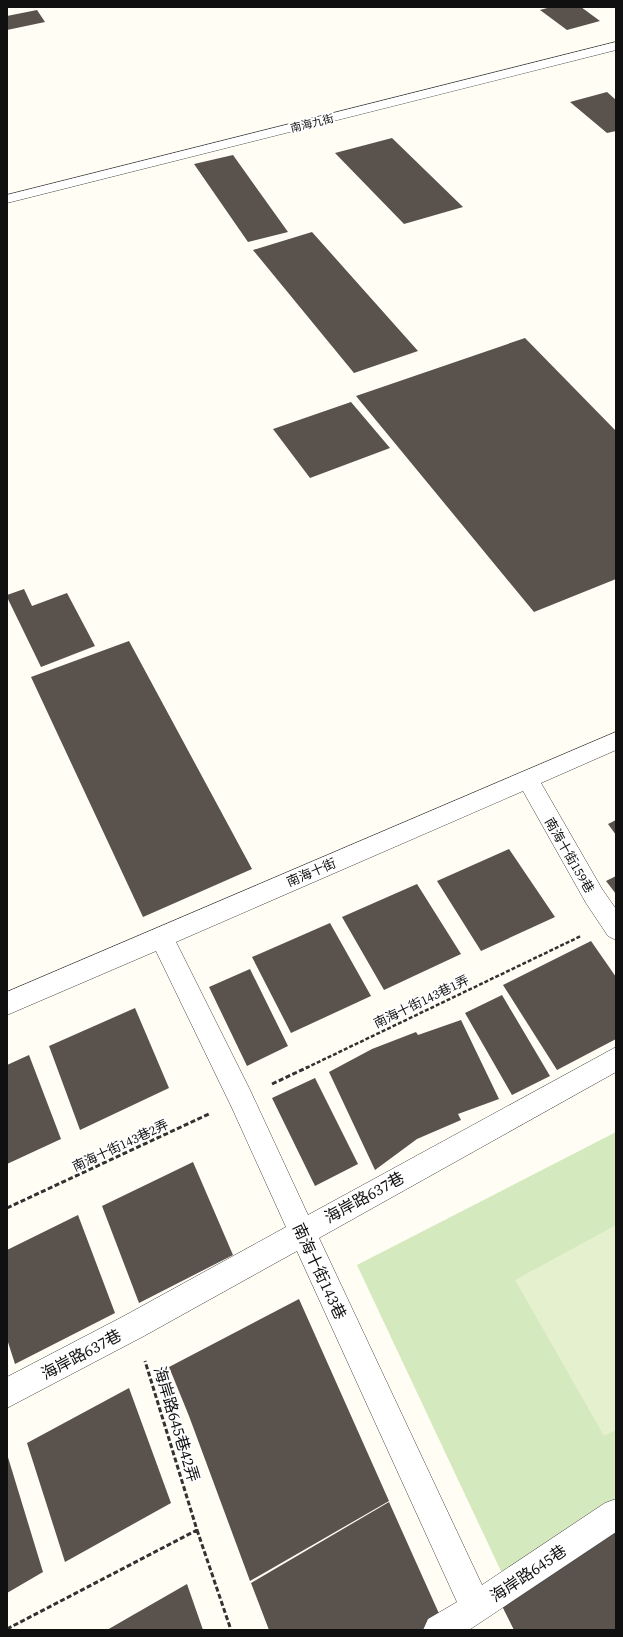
<svg xmlns="http://www.w3.org/2000/svg" width="623" height="1637" viewBox="0 0 623 1637" font-family="'Source Serif 4','Noto Sans TC',serif">
  <style>
    .green { fill: #d4e9be }
    .pitch { fill: #e5f0cf }
    .building { fill: #59524d }
    .lines { fill: none; stroke-linecap: round; stroke-linejoin: round }
    .street-casing { stroke: #434343; stroke-width: 1 }
    .path-far1 { stroke: #323232; stroke-width: 2.5; stroke-dasharray: 4 2; stroke-linecap: butt }
    .path { stroke: #323232; stroke-width: 3; stroke-dasharray: 5 2.5; stroke-linecap: butt }
    .street { fill: #fff; fill-rule: evenodd }
    .labels { text-anchor: middle; stroke-width: 4; stroke-linejoin: round; paint-order: stroke }
    .far-street-label { font-size: 11px; fill: #101010; stroke: #fff }
    .street-label { font-size: 13px; fill: #101010; stroke: #fff }
    .near-street-label { font-size: 16px; fill: #101010; stroke: #fff }
  </style>
  <rect width="100%" height="100%" fill="#fffdf4"/>
  <path class="green" d="M616 1132V1520L508 1586 357 1265Z"/>
  <path class="pitch" d="M616 1225V1430L604 1436 515 1280Z"/>
  <path class="building" d="M551 7H581L600 21 567 30 540 10Z
    M37 10 45 22 7 30V16Z
    M607 92 616 100V131L607 133 570 102Z
    M392 138 463 207 404 224 335 153Z
    M233 155 288 232 248 242 194 164Z
    M312 232 418 351 354 373 253 250Z
    M525 338 616 431V579L534 612 356 396Z
    M351 402 390 448 310 478 273 429Z
    M24 589 32 606 67 593 95 646 41 667 7 597V595Z
    M129 641 252 869 143 917 31 677Z
    M616 820V835L608 824Z
    M509 849 555 917 481 951 437 881Z
    M616 876V894L606 881Z
    M417 884 461 954 384 990 342 917Z
    M330 923 371 996 291 1033 252 957Z
    M591 941 616 977V1039L557 1070 503 985Z
    M250 969 288 1046 247 1066 209 987Z
    M502 995 550 1076 512 1095 465 1013Z
    M135 1008 169 1088 80 1130 49 1046Z
    M461 1020 499 1099 458 1114 461 1120 417 1139 375 1170 329 1072 372 1049 416 1032 418 1035Z
    M29 1055 61 1139 7 1164V1065Z
    M315 1078 358 1164 315 1186 272 1098Z
    M193 1162 233 1255 139 1303 102 1206Z
    M78 1215 115 1313 15 1364 7 1339V1250Z
    M299 1299 389 1501 250 1581 189 1416 169 1367Z
    M129 1388 171 1503 65 1562 27 1443Z
    M7 1454 43 1572 7 1593Z
    M389 1502 441 1618 422 1630H269L251 1583Z
    M616 1524V1630H514L499 1600Z
    M187 1584 203 1630H107L133 1615Z"/>
  <g class="lines">
    <g class="street-casing">
      <path id="street" d="M616 42V50L7 203V195Z
        M616 732V750L541 783 602 889 616 909V940L608 936 586 903 523 791 176 942 250 1090 308 1215 616 1047V1072L319 1238 482 1585 605 1503 616 1499V1532L469 1630H423L428 1619 457 1602 297 1251 144 1336 7 1408V1377L124 1316 286 1227 232 1108 156 951 7 1015V992Z"/>
    </g>
    <path class="path-far1" d="M306 1068 581 936"/>
    <path class="path" d="M272 1084 308 1067
      M7 1208 211 1113
      M197 1530 231 1630
      M7 1629 197 1530 145 1361"/>
    <use href="#street" class="street"/>
  </g>
  <g class="labels">
    <g class="far-street-label">
      <text transform="translate(312 123) rotate(-14)" y="4">南海九街</text>
    </g>
    <g class="street-label">
      <text transform="translate(570 855) rotate(60)" y="5">南海十街159巷</text>
      <text transform="translate(311 872) rotate(-23)" y="5">南海十街</text>
      <text transform="translate(421 1001) rotate(-26)" y="5">南海十街143巷1弄</text>
      <text transform="translate(120 1145) rotate(-25)" y="5">南海十街143巷2弄</text>
    </g>
    <g class="near-street-label">
      <text transform="translate(364 1197) rotate(-29)" y="6">海岸路637巷</text>
      <text transform="translate(320 1271) rotate(65)" y="6">南海十街143巷</text>
      <text transform="translate(81 1354) rotate(-28)" y="6">海岸路637巷</text>
      <text transform="translate(177 1424) rotate(73)" y="6">海岸路645巷42弄</text>
      <text transform="translate(528 1573) rotate(-34)" y="6">海岸路645巷</text>
    </g>
  </g>
  <rect width="623" height="1637" fill="none" stroke="#101010" stroke-width="16"/>
</svg>
